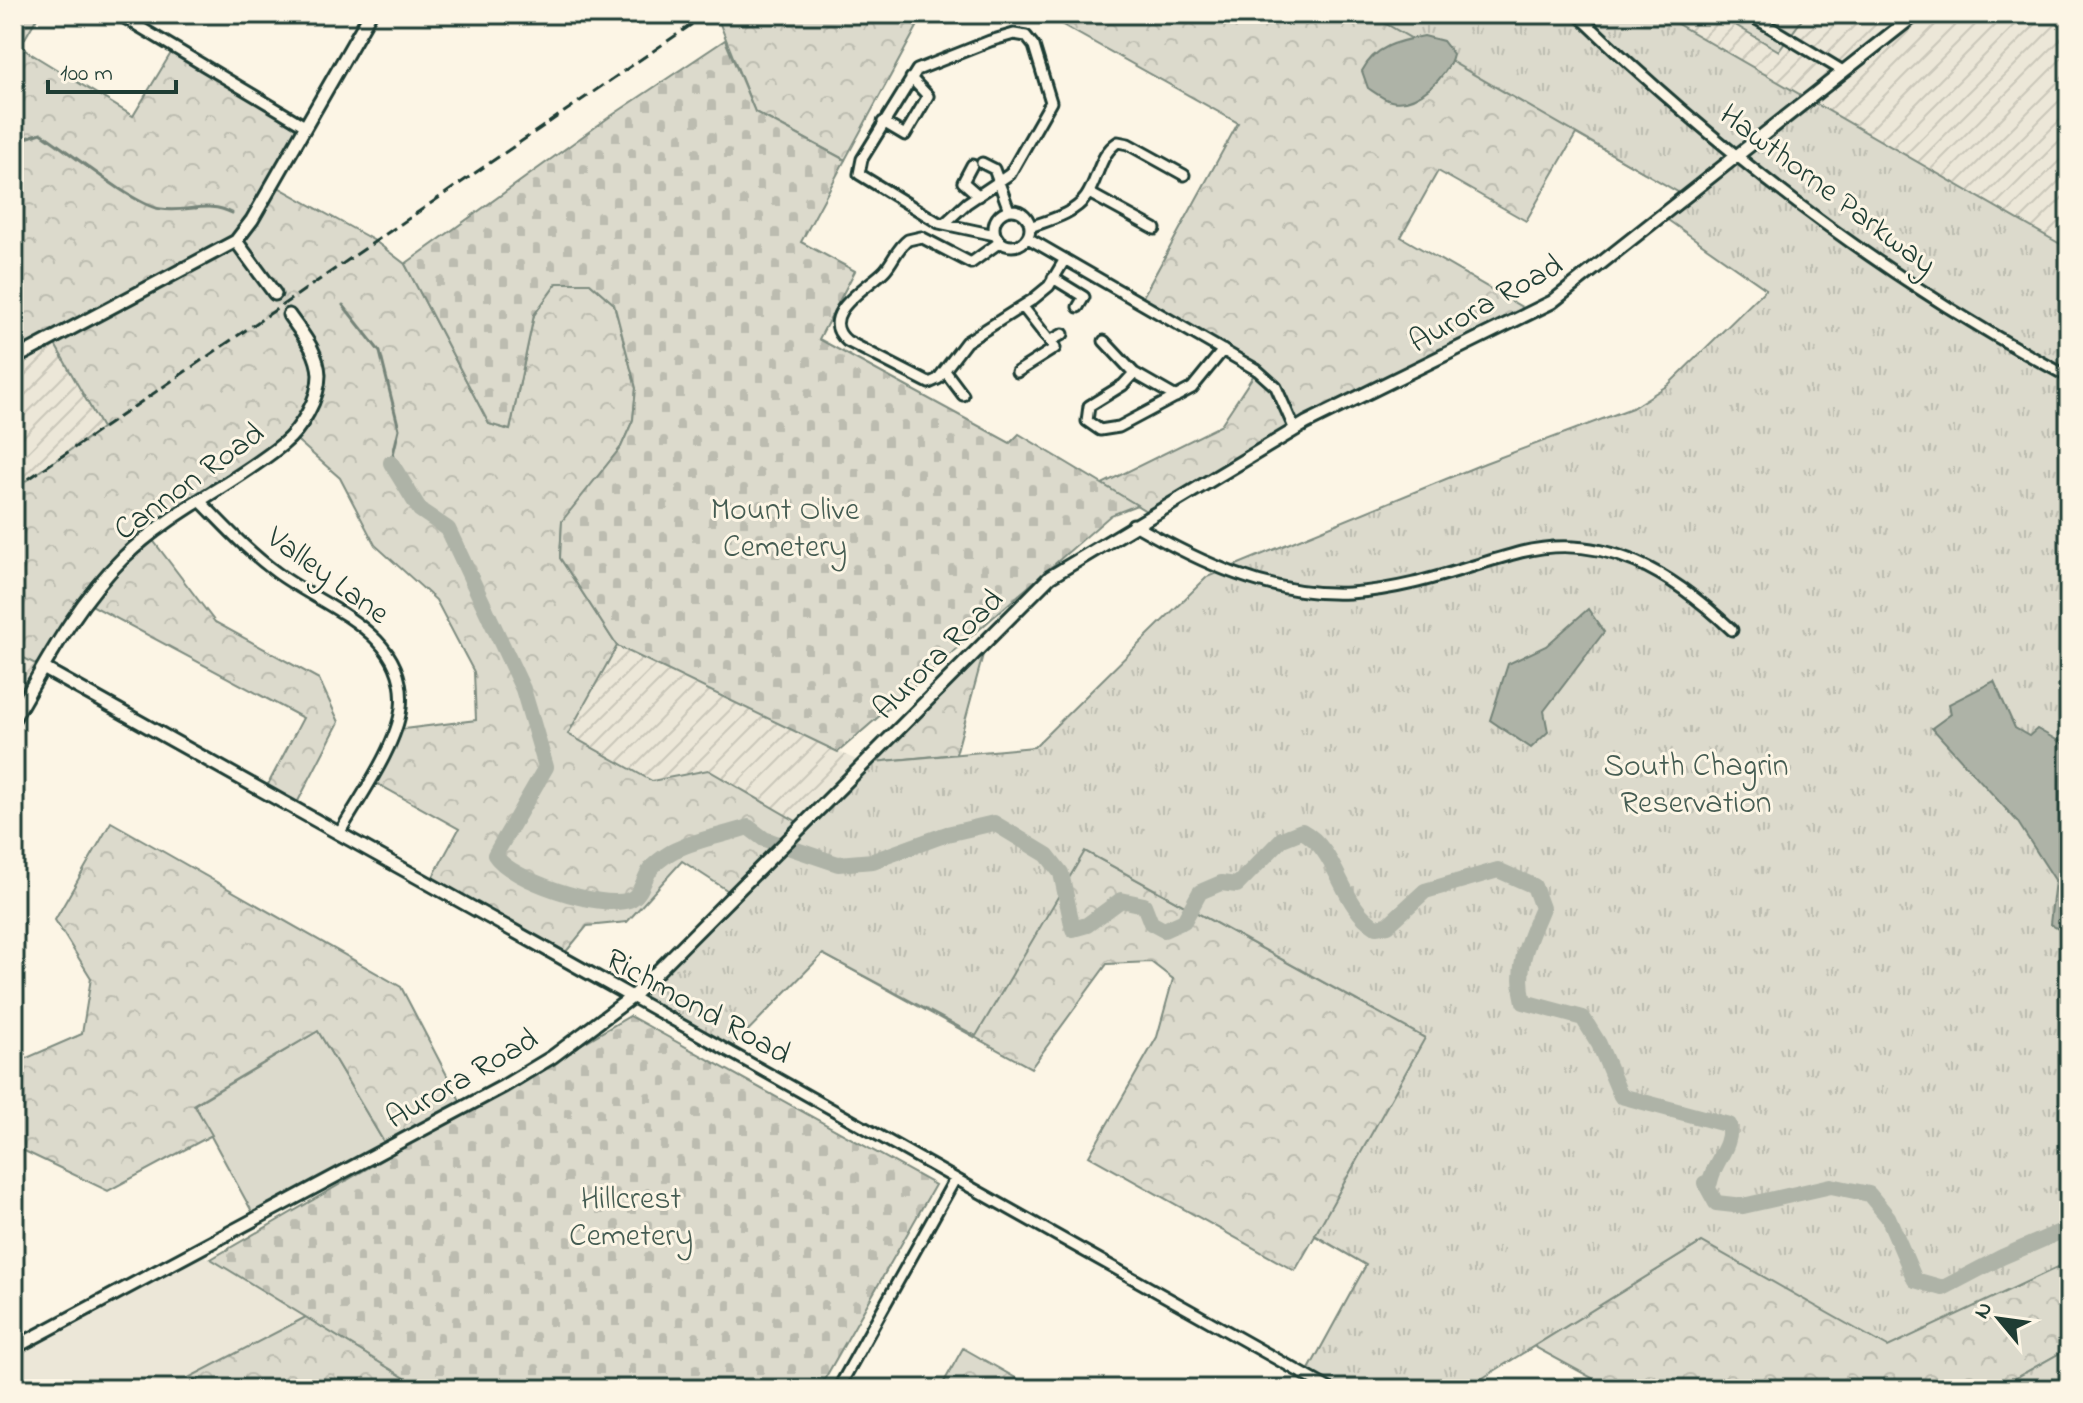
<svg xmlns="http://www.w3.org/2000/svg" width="2083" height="1403" viewBox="0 0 2083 1403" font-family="'Indie Flower',sans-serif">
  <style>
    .built { fill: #ece7d8 }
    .industrial { fill: url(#industrial-furrows) }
    .green { fill: #dcdacc; stroke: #7e8c80; stroke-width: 2 }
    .forest { fill: url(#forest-crowns); stroke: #7e8c80; stroke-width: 2 }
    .cemetery { fill: url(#cemetery-stones); stroke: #7e8c80; stroke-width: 2 }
    .park { fill: url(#park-tufts); stroke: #7e8c80; stroke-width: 2 }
    .water { fill: #aeb3a7; stroke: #758479; stroke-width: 2 }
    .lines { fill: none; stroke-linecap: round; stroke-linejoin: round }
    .stream { stroke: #758479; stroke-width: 3 }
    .river { stroke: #aeb3a7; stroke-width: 16 }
    .major-tunnel { stroke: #d0d0c2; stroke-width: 11; stroke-dasharray: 11 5.5; stroke-linecap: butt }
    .minor-casing { stroke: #1f3d34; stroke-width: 15 }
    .major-casing { stroke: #1f3d34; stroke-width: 17 }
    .minor { stroke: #fcf5e5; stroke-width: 9 }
    .major { stroke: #fcf5e5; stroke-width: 11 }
    .rail { stroke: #1f3d34; stroke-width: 3; stroke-dasharray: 12 6; stroke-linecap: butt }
    .labels { text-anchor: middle; stroke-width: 6; stroke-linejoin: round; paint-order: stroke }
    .street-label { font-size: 32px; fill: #1f3d34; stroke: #fcf5e5 }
    .park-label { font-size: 32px; fill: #455c52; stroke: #fcf5e5 }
  </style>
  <defs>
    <pattern id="industrial-furrows" width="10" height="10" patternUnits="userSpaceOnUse" patternTransform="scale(2)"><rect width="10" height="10" fill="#ece7d8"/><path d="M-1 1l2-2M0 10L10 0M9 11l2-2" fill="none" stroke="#cac7ba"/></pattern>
    <pattern id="forest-crowns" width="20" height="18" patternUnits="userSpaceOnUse" patternTransform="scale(2)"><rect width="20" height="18" fill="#dcdacc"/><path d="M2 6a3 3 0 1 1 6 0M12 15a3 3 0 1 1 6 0" fill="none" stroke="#bcbcb0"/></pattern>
    <pattern id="cemetery-stones" width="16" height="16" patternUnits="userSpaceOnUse" patternTransform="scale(2)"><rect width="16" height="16" fill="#dcdacc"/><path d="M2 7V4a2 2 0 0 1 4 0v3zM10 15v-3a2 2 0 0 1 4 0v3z" fill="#bcbcb0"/></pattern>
    <pattern id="park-tufts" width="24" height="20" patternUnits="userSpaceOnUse" patternTransform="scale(2)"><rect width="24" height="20" fill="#dcdacc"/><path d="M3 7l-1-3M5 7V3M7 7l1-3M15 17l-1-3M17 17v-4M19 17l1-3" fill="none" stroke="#bcbcb0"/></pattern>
  </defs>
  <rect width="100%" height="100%" fill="#fcf5e5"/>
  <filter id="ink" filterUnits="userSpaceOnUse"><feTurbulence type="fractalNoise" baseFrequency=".0125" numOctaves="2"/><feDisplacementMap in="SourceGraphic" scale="16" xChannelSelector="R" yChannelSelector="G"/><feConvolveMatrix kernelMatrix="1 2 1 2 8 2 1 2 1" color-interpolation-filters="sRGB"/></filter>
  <g filter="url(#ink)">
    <path class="built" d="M196 1251 306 1317 167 1389H24L14 1370V1348Z"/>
    <path class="industrial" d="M1660 14H2069V249L1811 101Z
      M52 339 102 429 14 489V359Z
      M617 646 774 722 863 763 801 824 708 770 652 781 568 734Z
      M14 653 43 668 14 718Z"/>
    <path class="green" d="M1717 14H1806L1779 51Z
      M318 1031 388 1149 256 1219 194 1105Z"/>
    <path class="forest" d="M14 14H39L20 47 133 116 174 48 305 126 273 184 375 241 405 264 489 424 510 430 534 315 557 283H590L614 304 636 388 633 420 621 447 562 522 560 558 617 646 568 734 652 781 708 770 801 824 733 894 682 861 627 922 587 926 561 958 429 884 459 829 369 779 396 730 476 720 474 672 436 600 375 545 340 478 291 435 149 535 215 622 319 679 339 722 294 809 265 790 303 718 86 602 43 668 14 653V489L102 428 52 339 14 359Z
      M716 14H924L845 160 755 112Z
      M1043 14H1545L1645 173 1576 134 1526 221 1438 171 1401 237 1532 313 1306 423 1151 514 1102 484 1220 426 1257 370 1140 302 1238 123Z
      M987 640 956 754 863 763Z
      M111 822 401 987 464 1108 388 1149 318 1031 194 1104 212 1135 108 1191 14 1146V1049L20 1061 82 1034 91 978 55 920Z
      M1085 851 1377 1012 1440 988 1366 1265 1315 1236 1295 1271 1089 1156 1157 1037 1173 979 1151 962 1107 964 1031 1068 823 954Z
      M2069 1228V1348L1996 1389H1612L1533 1346 1702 1242Z
      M306 1317 423 1389H212L190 1377Z
      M963 1348 1035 1389H940Z"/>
    <path class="cemetery" d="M725 40 755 112 845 160 801 242 855 271 819 339 1010 443 1019 434 1137 505 1111 515 838 752 617 646 560 558 562 521 621 447 633 420 636 388 614 304 590 283H557L534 315 510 430 489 424 405 264 608 118Z
      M630 1016 935 1185 819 1389H423L211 1259Z"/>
    <path class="park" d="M1369 14H1660L2069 249V1262L1888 1347 1702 1242 1465 1389H1330L1306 1375 1366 1265 1315 1235 1425 1038 1085 851 976 1036 823 954 728 1051 632 997 863 763 1034 747 1207 577 1485 463 1632 408 1668 385 1766 289 1665 218 1688 198Z
      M2069 1348V1389H1996Z"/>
    <path class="water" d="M1424 36 1443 41 1453 54C1448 77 1416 107 1391 101 1383 99 1374 92 1368 88L1362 71C1375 46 1399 41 1424 36Z
      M1588 609 1604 632 1544 711 1548 732 1531 748 1490 720 1508 664 1546 646Z
      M1994 681 2015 728 2029 736 2037 729 2069 747 2068 935 2050 924 2055 880 2017 821 1932 728 1951 714 1949 704Z"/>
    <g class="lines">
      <path class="stream" d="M14 142 41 133C67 150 135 206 161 209 188 213 208 200 232 213
        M343 305 380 352 399 429 391 463"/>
      <path class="river" d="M391 463 420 510 448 529 523 689 546 767 495 855C510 880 601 910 629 900 643 895 643 876 653 866 659 860 670 852 678 849 697 839 726 835 748 827L764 839 838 864 873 861 947 834 994 823 1047 855 1061 873 1073 929 1087 925 1121 900 1144 905 1151 923 1164 930 1184 921 1200 892 1221 883 1237 885 1282 839 1302 831C1339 851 1340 906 1376 927L1388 925 1425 891 1498 870 1534 886 1542 908C1528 941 1515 967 1524 1002L1583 1018 1599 1044 1621 1096 1729 1125C1732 1148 1714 1160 1710 1182L1705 1183 1716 1203 1743 1206 1831 1186 1869 1194 1888 1217 1915 1280 1943 1288 2002 1257 2069 1228"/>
      <path class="major-tunnel" d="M275 294 289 315"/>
      <g class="minor-casing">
        <path id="minor" d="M118 14 305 126
          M1577 14C1724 156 1889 282 2069 377
          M1748 14 1843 71
          M883 122 905 135 928 96 911 78
          M982 163 994 169 1009 210
          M972 165 963 182 979 196
          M1089 193 1155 229
          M994 228a18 18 0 1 1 36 0a18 18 0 1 1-36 0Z
          M944 224 967 203 1010 174 1051 102 1034 46 1026 36 1014 34 990 41 917 70 862 159 859 174 939 223 995 235
          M1030 227C1049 220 1074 214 1086 197 1098 180 1099 154 1118 142L1128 144 1184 175
          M1028 238 1257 370 1276 387 1295 430
          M1000 242 971 263 921 237 908 240C897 248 894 260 885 270 871 286 815 314 847 341L929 383 938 379 966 342 1032 300 1049 286 1065 259
          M1053 278 1084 297 1078 307
          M1050 341 1063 334
          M1104 341 1134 373 1176 397
          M945 371 963 395
          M1017 372 1055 348 1023 307
          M1134 373 1123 385 1089 406 1087 421 1100 430 1119 427 1192 388 1223 350
          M199 500C224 525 247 551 276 572 324 608 409 632 401 708 397 746 358 800 339 834
          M1133 524C1199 562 1272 597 1350 593 1413 589 1461 568 1521 552 1606 531 1673 574 1732 630
          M632 997 1330 1389
          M838 1389 955 1179"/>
      </g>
      <g class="major-casing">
        <path id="major" d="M236 241 275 294
          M14 359 236 241 252 220 370 14
          M43 668 632 997
          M14 718C47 661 76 604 124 557 171 511 233 485 283 444 301 429 319 399 319 375 318 351 302 334 289 315
          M14 1348 504 1086 552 1057 632 997 1050 577 1306 423 1552 302 1916 14"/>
      </g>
      <use href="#minor" class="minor"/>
      <use href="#major" class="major"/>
      <path class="rail" d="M14 489 707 14"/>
    </g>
  </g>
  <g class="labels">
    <g class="street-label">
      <text transform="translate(1829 188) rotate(37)" y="11">Hawthorne Parkway</text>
      <text transform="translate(1485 302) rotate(-29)" y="11">Aurora Road</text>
      <text transform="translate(188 480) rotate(-36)" y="11">Cannon Road</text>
      <text transform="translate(329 574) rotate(36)" y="11">Valley Lane</text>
      <text transform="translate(937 653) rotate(-45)" y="11">Aurora Road</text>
      <text transform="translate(699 1005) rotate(29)" y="11">Richmond Road</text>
      <text transform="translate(461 1077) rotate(-30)" y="11">Aurora Road</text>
    </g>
    <g class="park-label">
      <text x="785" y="519">Mount Olive<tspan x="785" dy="37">Cemetery</tspan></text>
      <text x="1696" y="775">South Chagrin<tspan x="1696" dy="37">Reservation</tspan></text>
      <text x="631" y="1208">Hillcrest<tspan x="631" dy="37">Cemetery</tspan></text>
    </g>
  </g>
  <rect width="2083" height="1403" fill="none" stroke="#fcf5e5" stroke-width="48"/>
  <rect x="24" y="24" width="2035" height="1355" fill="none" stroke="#1f3d34" stroke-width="3" filter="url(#ink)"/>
  <g transform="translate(1999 1319) rotate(299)" stroke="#fcf5e5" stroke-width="6" paint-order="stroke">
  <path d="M0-6L14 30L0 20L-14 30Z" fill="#1f3d34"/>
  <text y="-12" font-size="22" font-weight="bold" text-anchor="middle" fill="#1f3d34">N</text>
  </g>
  <path d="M48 80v12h128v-12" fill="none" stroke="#1f3d34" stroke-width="4"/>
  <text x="60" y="80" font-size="24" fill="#1f3d34" stroke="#fcf5e5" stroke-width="6" paint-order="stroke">100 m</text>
</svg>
